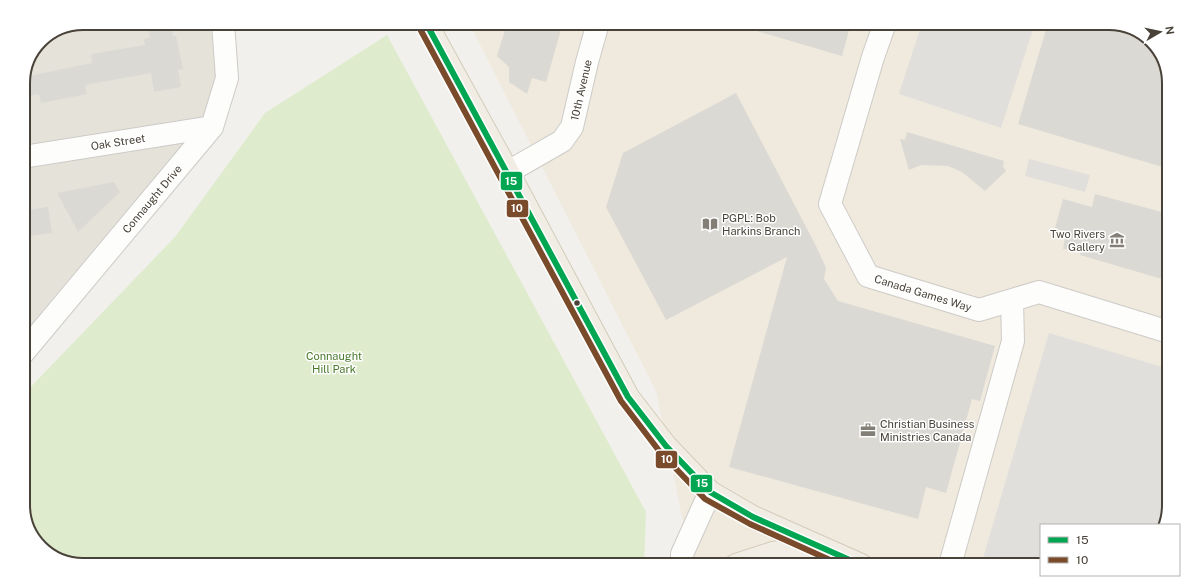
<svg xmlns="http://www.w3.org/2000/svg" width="1192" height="588" viewBox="0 0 1192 588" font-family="'Public Sans',sans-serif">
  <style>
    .residential { fill: #e5e2da }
    .commercial { fill: #f0e9dd }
    .green { fill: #dfebcd }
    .parking { fill: #e1dfdc }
    .building { fill: #dbd9d4 }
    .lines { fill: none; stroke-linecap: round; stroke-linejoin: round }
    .minor-casing { stroke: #cdcbc7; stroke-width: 24 }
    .major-casing { stroke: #d3ccba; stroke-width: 24 }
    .minor { stroke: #fdfdfc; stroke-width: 22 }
    .major { stroke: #f1ede4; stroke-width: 22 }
    .bus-1-casing { stroke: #fff; stroke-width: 9 }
    .bus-2-casing { stroke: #fff; stroke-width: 9 }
    .bus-1 { stroke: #00a651; stroke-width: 6 }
    .bus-2 { stroke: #7a4b2a; stroke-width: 6 }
    .bus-dot { fill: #484238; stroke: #fff; stroke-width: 1.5 }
    .labels { text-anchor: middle; stroke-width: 3; stroke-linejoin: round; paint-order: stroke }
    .street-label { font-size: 11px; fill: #484238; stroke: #fff }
    .poi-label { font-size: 11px; fill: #484238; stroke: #fff; text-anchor: start }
    .park-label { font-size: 11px; fill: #49792c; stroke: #fff }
    .rim { fill: none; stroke: #484238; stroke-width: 2 }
    .line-badge { stroke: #fff; stroke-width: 1.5 }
    .badge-label { font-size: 11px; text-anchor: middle; font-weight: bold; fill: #fff }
  </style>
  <rect width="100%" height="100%" fill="#f1f0ec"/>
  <path class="residential" d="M83 23H212L219 67 216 104 23 334V79L41 40Z"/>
  <path class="commercial" d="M469 23H1109L1135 29 1159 49 1169 79V505L1164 525H1041V565H692L656 391Z"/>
  <path class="green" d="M387 35 646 512 644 565H83L57 559 33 539 23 509V395L175 237 265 113Z"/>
  <path class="parking" d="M922 23H1035L1001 128 899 94Z
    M1029 159 1090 175 1085 192 1025 176Z
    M1049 333 1169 369V505L1164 525H1041V565H981Z"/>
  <path class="building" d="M147 23H171L173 36H176L183 69 178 70 181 87 154 92 151 73 85 85 87 94 41 103 39 94 23 97 24 77 92 63 91 54 145 45 144 39 150 38Z
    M507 23H563L546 82 532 78 527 94 509 82V67L497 56Z
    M744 23H851L842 56 743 27Z
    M1048 23H1109L1135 29 1159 49 1169 79V169L1018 124Z
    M736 93 816 246 826 268 824 279 838 301 995 346 980 401 972 399 946 493 926 487 918 519 729 467 787 257 666 320 606 207 623 153Z
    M907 132 1004 161 1003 167 1006 171 985 191 962 172 948 166 921 165 909 170 900 139 905 140Z
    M114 182 120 192 78 232 57 193Z
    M1095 194 1169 214V281L1080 255 1081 250 1063 249 1066 232 1055 228 1063 199 1092 207Z
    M48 207 52 233 23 237V211Z"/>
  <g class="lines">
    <g class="minor-casing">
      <path id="minor" d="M885 23 873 57 830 204 868 276 979 310 1039 292 1169 332
        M23 157 212 127
        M508 172 562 141 572 127 587 62 598 23
        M23 353 212 127 227 78 223 23
        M682 565V554L710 492
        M950 565 1013 341 1012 301"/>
    </g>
    <g class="major-casing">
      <path id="major" d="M426 23 508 172 628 397 666 446 710 492 753 517 861 565
        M736 565 773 553 818 547"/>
    </g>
    <use href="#minor" class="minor"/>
    <use href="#major" class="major"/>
    <g class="bus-1-casing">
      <path id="bus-1" d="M426 23 628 397 666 446 710 492 753 517 861 565"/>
    </g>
    <g class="bus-2-casing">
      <path id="bus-2" d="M419 27 621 401 660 452 705 499 750 524 841 565"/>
    </g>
    <use href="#bus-1" class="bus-1"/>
    <use href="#bus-2" class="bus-2"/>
  </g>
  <defs>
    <g id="library-bare" transform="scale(1.2)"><path d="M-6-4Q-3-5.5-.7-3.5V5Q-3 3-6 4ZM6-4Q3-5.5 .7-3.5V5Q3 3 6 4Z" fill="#837f77" stroke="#fff" stroke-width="2.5" paint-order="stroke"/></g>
    <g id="museum-bare" transform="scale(1.2)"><path d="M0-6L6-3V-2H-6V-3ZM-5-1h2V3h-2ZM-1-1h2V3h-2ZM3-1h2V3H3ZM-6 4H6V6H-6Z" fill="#837f77" stroke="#fff" stroke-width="2.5" paint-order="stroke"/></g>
    <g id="office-bare" transform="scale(1.2)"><path d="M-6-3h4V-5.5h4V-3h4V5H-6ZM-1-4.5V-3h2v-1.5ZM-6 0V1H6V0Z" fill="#837f77" stroke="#fff" stroke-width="2.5" paint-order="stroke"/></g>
  </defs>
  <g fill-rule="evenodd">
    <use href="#library-bare" x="710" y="224"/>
    <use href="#museum-bare" x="1117" y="240"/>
    <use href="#office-bare" x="868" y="430"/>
  </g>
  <circle class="bus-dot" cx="577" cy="303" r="3.5"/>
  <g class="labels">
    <g class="street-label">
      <text transform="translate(581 90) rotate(-77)" y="4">10th Avenue</text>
      <text transform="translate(118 142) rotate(-9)" y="4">Oak Street</text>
      <text transform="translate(152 199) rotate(-50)" y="4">Connaught Drive</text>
      <text transform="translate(923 293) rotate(17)" y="4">Canada Games Way</text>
    </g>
    <g class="poi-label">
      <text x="722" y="222">PGPL: Bob<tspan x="722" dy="13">Harkins Branch</tspan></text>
      <text x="1105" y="238" text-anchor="end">Two Rivers<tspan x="1105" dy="13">Gallery</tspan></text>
      <text x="880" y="428">Christian Business<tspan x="880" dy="13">Ministries Canada</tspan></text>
    </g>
    <g class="park-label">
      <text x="334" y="360">Connaught<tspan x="334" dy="13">Hill Park</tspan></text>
    </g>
  </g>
  <path d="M0 0H1192V588H0ZM83 30H1109A53 53 0 0 1 1162 83V505A53 53 0 0 1 1109 558H83A53 53 0 0 1 30 505V83A53 53 0 0 1 83 30Z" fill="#fff" fill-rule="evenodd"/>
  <path class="rim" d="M83 30H1109A53 53 0 0 1 1162 83V505A53 53 0 0 1 1109 558H83A53 53 0 0 1 30 505V83A53 53 0 0 1 83 30Z"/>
  <g class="line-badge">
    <rect x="500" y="171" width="23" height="20" rx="4" fill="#00a651"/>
    <rect x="506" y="199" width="23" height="19" rx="4" fill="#7a4b2a"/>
    <rect x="655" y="450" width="23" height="19" rx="4" fill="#7a4b2a"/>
    <rect x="690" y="474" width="23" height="19" rx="4" fill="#00a651"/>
  </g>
  <g class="badge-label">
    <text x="511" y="185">15</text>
    <text x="517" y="212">10</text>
    <text x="667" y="463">10</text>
    <text x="702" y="487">15</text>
  </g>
  <rect x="1040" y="524" width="140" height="52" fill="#ffffff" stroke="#b6b3af"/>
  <rect x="1048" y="537" width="20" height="6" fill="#00a651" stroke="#b6b3af"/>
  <text x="1076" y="544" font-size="12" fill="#484238">15</text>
  <rect x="1048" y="557" width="20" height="6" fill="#7a4b2a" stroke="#b6b3af"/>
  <text x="1076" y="564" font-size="12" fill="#484238">10</text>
  <g transform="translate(1160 32) rotate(81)" stroke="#ffffff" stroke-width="3" paint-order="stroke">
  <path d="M0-3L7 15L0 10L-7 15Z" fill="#484238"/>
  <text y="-6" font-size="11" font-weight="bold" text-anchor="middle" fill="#484238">N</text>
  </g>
</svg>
